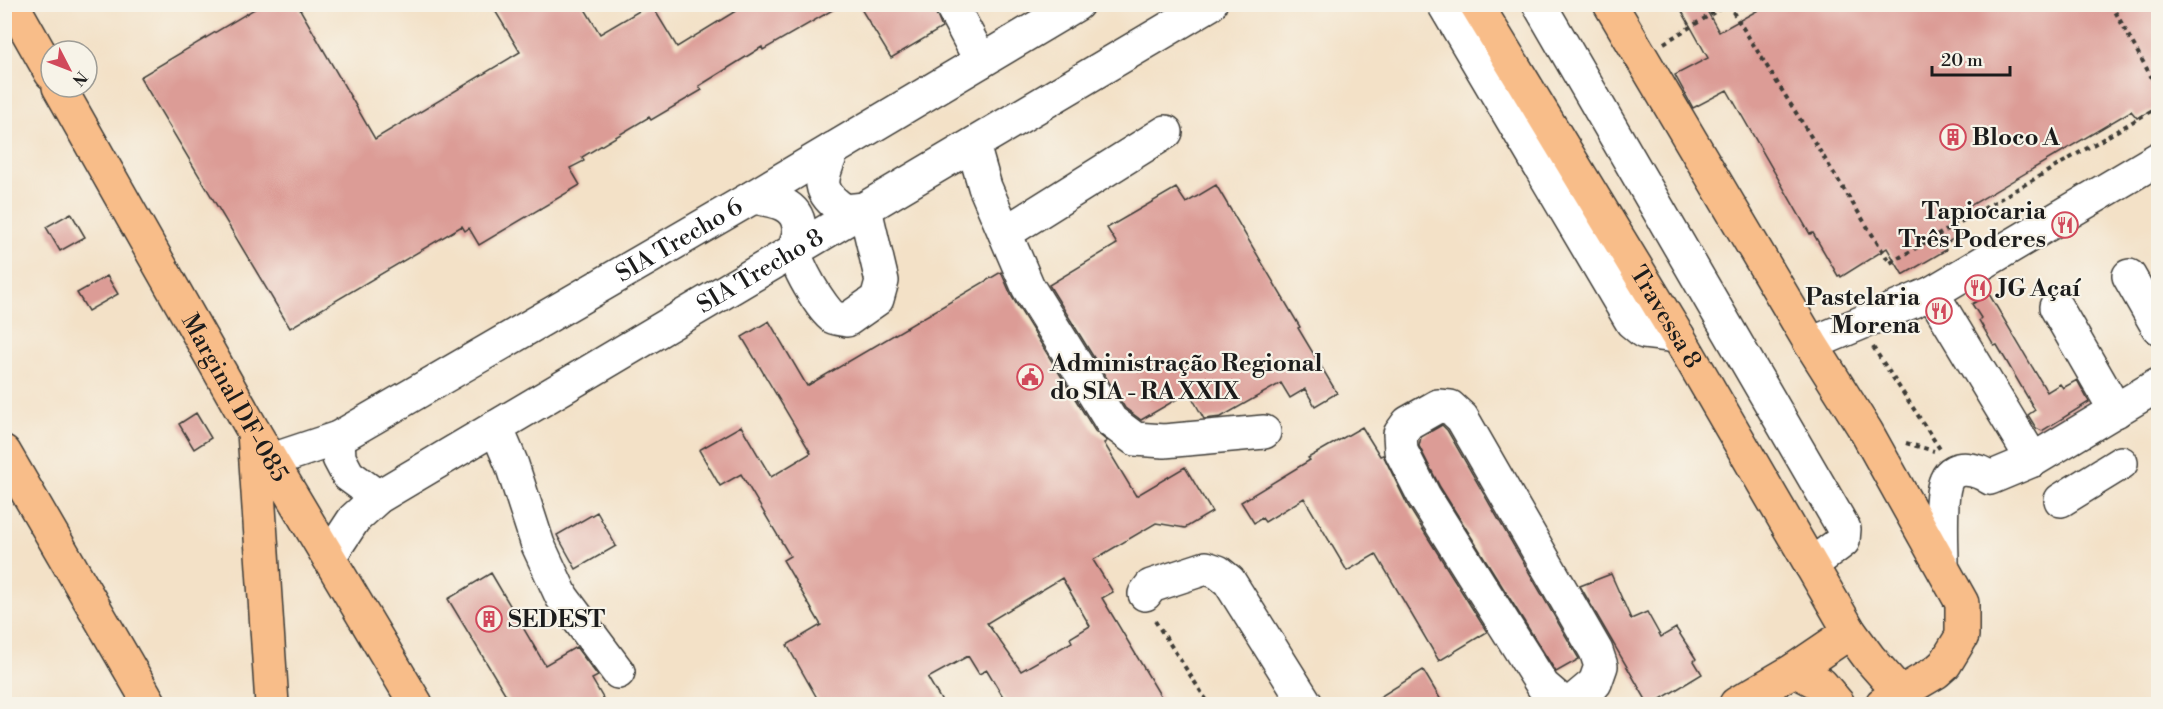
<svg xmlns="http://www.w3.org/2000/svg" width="2163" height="709" viewBox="0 0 2163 709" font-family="'Libre Bodoni',serif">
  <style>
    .building { fill: #dc9c96; fill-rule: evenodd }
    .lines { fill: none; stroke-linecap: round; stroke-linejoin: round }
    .minor-casing { stroke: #3c3a36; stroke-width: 36 }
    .major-casing { stroke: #3c3a36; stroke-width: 36 }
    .highway-casing { stroke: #3c3a36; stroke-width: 36 }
    .path { stroke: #3c3a36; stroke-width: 4; stroke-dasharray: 4.5 4.5; stroke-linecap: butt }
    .minor { stroke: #fff; stroke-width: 33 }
    .major { stroke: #f8bd89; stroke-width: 33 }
    .highway { stroke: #f8bd89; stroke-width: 33 }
    .labels { text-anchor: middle; stroke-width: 4.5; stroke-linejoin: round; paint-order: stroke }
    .poi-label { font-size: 24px; font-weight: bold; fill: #1c1c1c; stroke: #f7f3e8; text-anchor: start }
    .street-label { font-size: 24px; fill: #1c1c1c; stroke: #f7f3e8 }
  </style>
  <rect width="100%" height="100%" fill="#f7f3e8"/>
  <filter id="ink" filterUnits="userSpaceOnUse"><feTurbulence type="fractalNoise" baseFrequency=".0167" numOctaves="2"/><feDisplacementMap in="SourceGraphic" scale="12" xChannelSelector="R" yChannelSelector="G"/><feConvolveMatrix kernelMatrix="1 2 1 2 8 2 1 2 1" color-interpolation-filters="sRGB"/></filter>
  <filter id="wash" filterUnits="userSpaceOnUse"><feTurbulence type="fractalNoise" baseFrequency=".008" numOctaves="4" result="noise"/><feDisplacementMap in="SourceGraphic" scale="24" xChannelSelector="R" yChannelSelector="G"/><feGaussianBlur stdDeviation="1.35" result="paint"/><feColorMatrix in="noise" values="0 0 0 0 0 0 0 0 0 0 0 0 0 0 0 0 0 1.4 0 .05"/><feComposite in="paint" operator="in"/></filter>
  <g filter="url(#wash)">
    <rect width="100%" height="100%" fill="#f3e1c7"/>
    <g id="blocks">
      <path class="building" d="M263 4H297L375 139 520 52 491 4H582L600 34 651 4 677 47 747 4H843L763 50 762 47 699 86 702 90 651 120 649 117 582 157 584 161 570 168 580 185 479 245 469 228 465 231 462 226 290 328 140 77Z
        M858 4H932L942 28 891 58Z
        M1678 4H1703L1719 32 1769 4H2158V107L2137 118 2131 111 1951 217 1960 235 1943 245 1946 250 1903 275 1887 248 1841 277 1840 275 1838 276 1813 233 1810 234 1727 90 1693 108 1675 75 1708 58Z
        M1216 185 1300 327 1298 328 1337 393 1315 406 1305 389 1290 398 1281 383 1221 417 1204 419 1189 392 1141 420 1125 408 1049 285 1117 244 1107 228 1176 188 1186 203Z
        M71 213 85 237 60 251 46 227Z
        M1001 272 1012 297 1095 431 1107 441 1104 443 1136 496 1185 467 1212 512 1185 528 1156 523 1093 560 1113 592 1102 598 1166 705H1008L987 670 979 674 968 656 928 678 944 705H821L787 645 821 625 783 560 790 556 741 474 720 486 699 450 741 426 771 477 811 453 742 337 769 321 807 386ZM1062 578 1090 626 1070 638 1072 642 1021 671 987 623Z
        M107 276 118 294 88 311 77 293Z
        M1989 294 2047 392 2060 384 2063 388 2077 380 2089 402 2042 431 2036 428 2028 415 2035 410 1997 345 1994 346 1979 320 1981 318 1972 304Z
        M196 413 211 438 194 449 179 424Z
        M1442 425 1447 430 1579 659 1556 672 1440 487 1419 446 1421 437Z
        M1362 427 1380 456 1383 455 1408 506 1487 632 1439 661 1376 554 1347 571 1304 498 1265 522 1262 518 1254 523 1241 502 1310 460 1308 458Z
        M597 512 616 546 576 569 557 535Z
        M491 573 545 665 576 647 598 676 592 679 607 705H512L448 599Z
        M1611 574 1631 619 1647 612 1661 637 1676 628 1696 659 1694 661 1702 674 1651 705H1649L1580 586Z
        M1423 670 1444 705H1367Z"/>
    </g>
  </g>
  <g filter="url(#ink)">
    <use href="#blocks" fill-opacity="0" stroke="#3c3a36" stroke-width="1.5"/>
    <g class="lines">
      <g class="minor-casing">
        <g id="minor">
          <path d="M951 4 981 61"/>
          <path d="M1444 4 1632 322 1644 332 1678 336"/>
          <path d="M1539 4 1844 529 1843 541 1811 565"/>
          <path d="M973 145 985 187 1028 287 1111 421 1135 439 1164 441 1264 432"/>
          <path d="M753 197C772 200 797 203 799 227 800 235 796 242 795 250 794 263 822 310 833 317 837 319 843 319 847 320L877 299 882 281 865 209 845 211C814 190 821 179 833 149"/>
          <path d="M1005 233 1166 132"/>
          <path d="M2129 276 2158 327"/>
          <path d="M1932 293 2033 460"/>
          <path d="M2056 307 2116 411"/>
          <path d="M1811 344 1932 293 2158 159"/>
          <path d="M496 427 512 465 538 545 562 597 618 672"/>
          <path d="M338 438 339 458 348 475 378 497"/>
          <path id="s1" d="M272 460 338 438 753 197 1077 4"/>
          <path d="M2061 500 2121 463"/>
          <path id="s2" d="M329 557 354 519 378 497 1210 4"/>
          <path d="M1942 565C1942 545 1939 497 1946 481 1953 462 1979 470 1990 478L2033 460 2158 385"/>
          <path d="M1145 594 1151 586 1206 568 1218 572 1229 581 1306 704"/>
          <path d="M1564 704 1543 686 1424 496 1401 451 1400 434 1408 423 1438 406 1450 407 1462 418 1596 651 1601 666 1595 683 1570 704"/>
        </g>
      </g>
      <g class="major-casing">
        <g id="major">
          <path d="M12 4 51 73"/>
          <path id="s3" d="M1476 4 1685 348 1850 632 1870 659 1900 693"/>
          <path d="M1610 4 1811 344 1866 431 1962 603V636L1945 664 1936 672 1882 704"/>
          <path id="s4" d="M59 87 254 432 416 704"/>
          <path d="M1794 670 1821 684 1838 704"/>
          <path d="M1736 704 1794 670 1850 632"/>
        </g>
      </g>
      <g class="highway-casing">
        <path id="highway" d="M254 432 272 704
          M4 452 150 704"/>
      </g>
      <path class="path" d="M1728 4 1890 263 2158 107
        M2111 4 2158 89
        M1664 43 1728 4
        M1873 347 1940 449
        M1906 443 1934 451
        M1155 621 1209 704"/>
      <use href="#minor" class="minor"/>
      <use href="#major" class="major"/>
      <use href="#highway" class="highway"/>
    </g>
  </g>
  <defs>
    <g id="building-ring" transform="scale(1.35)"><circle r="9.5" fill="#f7f3e8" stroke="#d1495b" stroke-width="1.5"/><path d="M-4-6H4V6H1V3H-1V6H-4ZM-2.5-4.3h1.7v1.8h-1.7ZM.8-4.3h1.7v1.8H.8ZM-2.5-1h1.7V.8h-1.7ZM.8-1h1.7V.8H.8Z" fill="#d1495b"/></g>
    <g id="restaurant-ring" transform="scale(1.35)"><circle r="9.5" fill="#f7f3e8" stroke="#d1495b" stroke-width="1.5"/><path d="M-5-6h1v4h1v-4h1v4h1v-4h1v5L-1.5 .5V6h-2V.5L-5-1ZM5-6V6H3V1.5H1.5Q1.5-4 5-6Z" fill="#d1495b"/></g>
    <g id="civic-ring" transform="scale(1.35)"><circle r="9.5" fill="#f7f3e8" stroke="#d1495b" stroke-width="1.5"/><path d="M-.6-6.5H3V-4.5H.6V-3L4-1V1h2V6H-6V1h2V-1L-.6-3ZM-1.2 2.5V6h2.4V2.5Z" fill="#d1495b"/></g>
  </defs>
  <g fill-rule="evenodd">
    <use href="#building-ring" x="1953" y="137"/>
    <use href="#restaurant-ring" x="2065" y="225"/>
    <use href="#restaurant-ring" x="1978" y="288"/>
    <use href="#restaurant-ring" x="1939" y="311"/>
    <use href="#civic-ring" x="1030" y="377"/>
    <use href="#building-ring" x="489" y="619"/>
  </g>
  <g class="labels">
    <g class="poi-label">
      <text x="1972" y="145">Bloco A</text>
      <text x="2046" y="219" text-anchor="end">Tapiocaria<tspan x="2046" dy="28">Três Poderes</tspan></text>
      <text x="1998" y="296">JG Açaí</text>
      <text x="1920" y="305" text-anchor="end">Pastelaria<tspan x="1920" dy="28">Morena</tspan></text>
      <text x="1050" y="371">Administração Regional<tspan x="1050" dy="28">do SIA - RA XXIX</tspan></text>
      <text x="508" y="627">SEDEST</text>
    </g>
    <g class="street-label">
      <text dy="8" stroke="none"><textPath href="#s1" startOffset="464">SIA Trecho 6</textPath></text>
      <text dy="8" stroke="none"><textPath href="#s2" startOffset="522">SIA Trecho 8</textPath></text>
      <text dy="8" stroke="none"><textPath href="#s3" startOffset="366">Travessa 8</textPath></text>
      <text dy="8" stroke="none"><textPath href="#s4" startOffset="357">Marginal DF-085</textPath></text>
    </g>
  </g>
  <rect width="2163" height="709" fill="none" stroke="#f7f3e8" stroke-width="24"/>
  <g transform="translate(69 69) rotate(132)"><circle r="28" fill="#f7f3e8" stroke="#9f9d96" stroke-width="1.5"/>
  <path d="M0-4.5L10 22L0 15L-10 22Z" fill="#d1495b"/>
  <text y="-9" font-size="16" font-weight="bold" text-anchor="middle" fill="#1c1c1c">N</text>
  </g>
  <path d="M1932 66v9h78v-9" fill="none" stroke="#1c1c1c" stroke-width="3"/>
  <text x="1941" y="66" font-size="18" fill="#1c1c1c" stroke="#f7f3e8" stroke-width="4.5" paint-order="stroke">20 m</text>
</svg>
